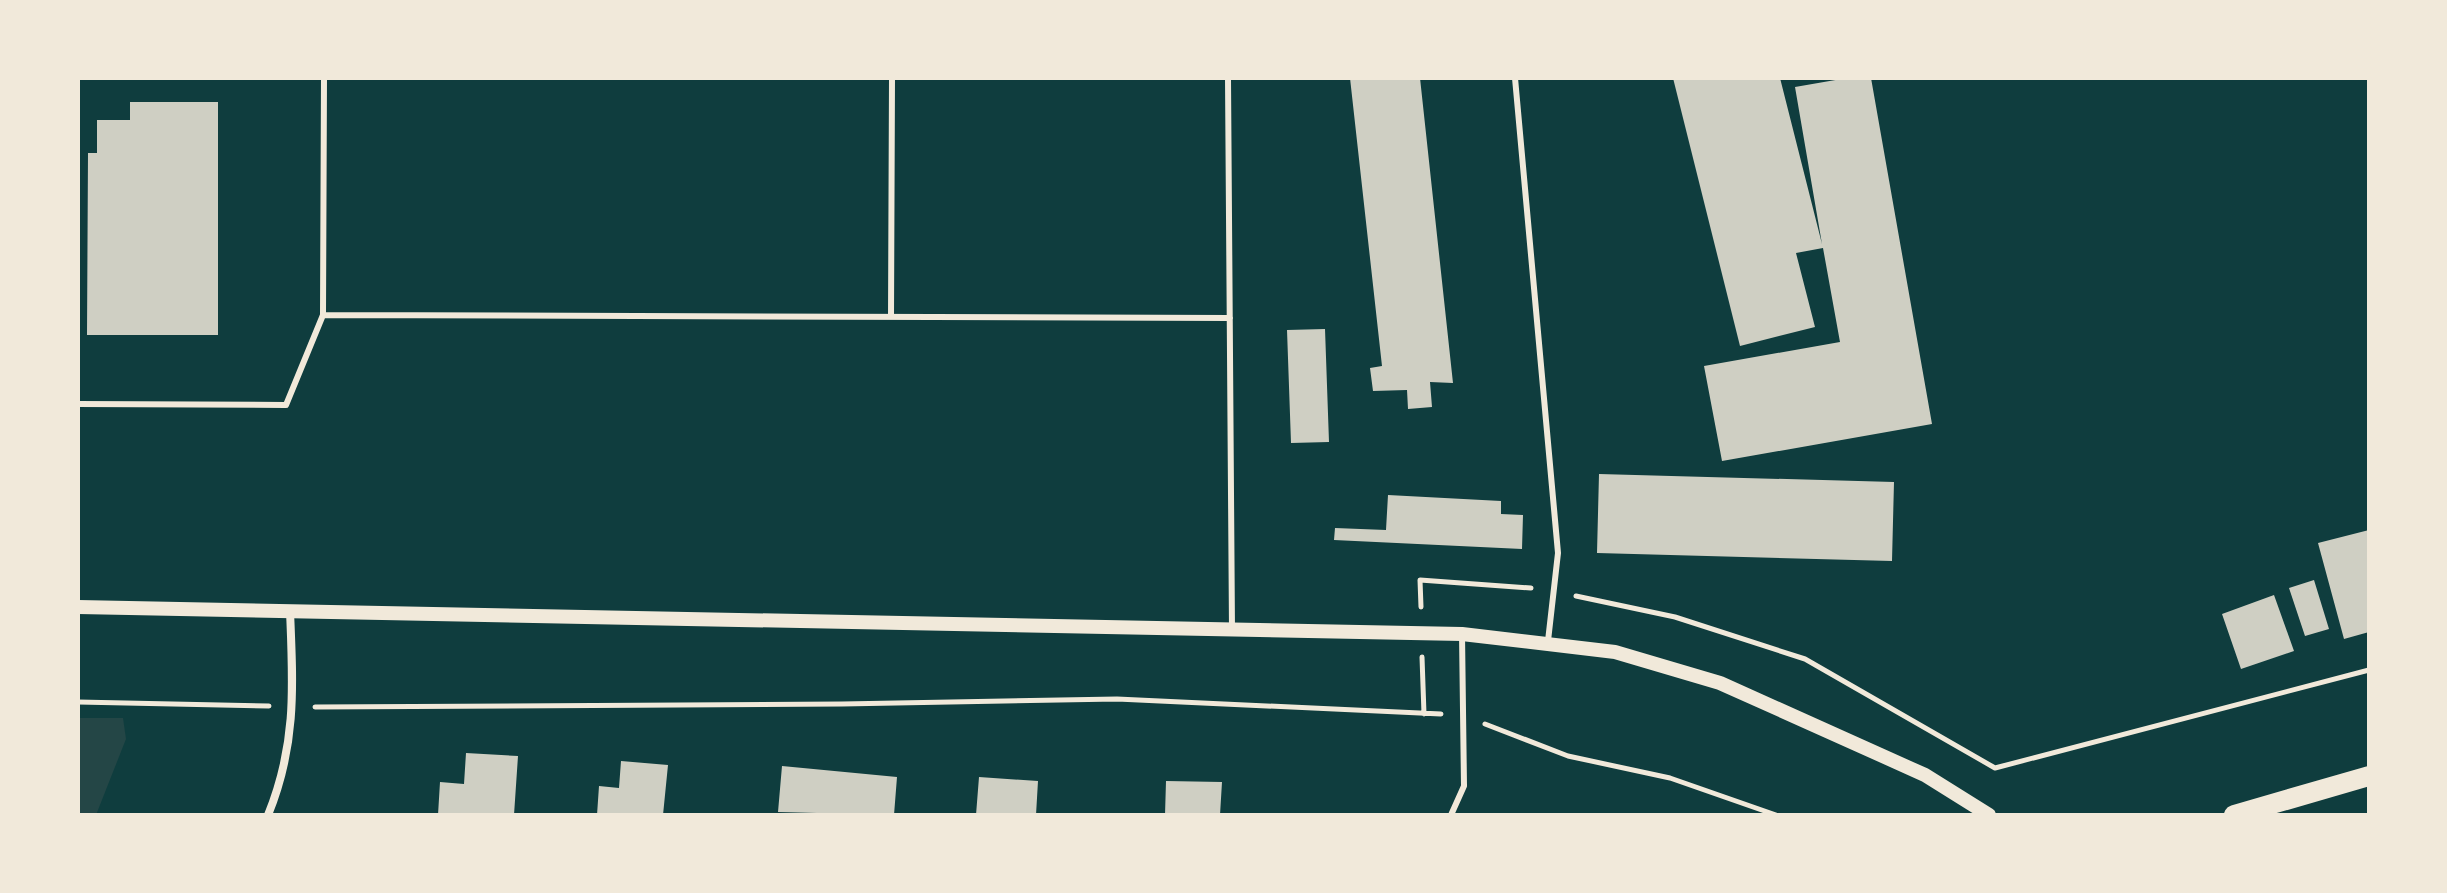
<svg xmlns="http://www.w3.org/2000/svg" width="2447" height="893" viewBox="0 0 2447 893" font-family="'PT Sans',sans-serif">
  <style>
    .green { fill: #244646 }
    .building { fill: #cfcfc3 }
    .lines { fill: none; stroke-linecap: round; stroke-linejoin: round }
    .path { stroke: #f1e9da; stroke-width: 5 }
    .service { stroke: #f1e9da; stroke-width: 6 }
    .minor { stroke: #f1e9da; stroke-width: 8 }
    .tertiary { stroke: #f1e9da; stroke-width: 14 }
    .primary { stroke: #f1e9da; stroke-width: 20 }
  </style>
  <rect width="100%" height="100%" fill="#0f3d3e"/>
  <path class="green" d="M78 718H123L126 739 96 815H78Z"/>
  <path class="building" d="M1350 78H1420L1453 383 1430 382 1432 407 1408 409 1407 390 1373 391 1370 368 1382 366Z
    M1673 78H1780L1822 244 1795 87 1847 78H1871L1932 424 1722 461 1704 366 1840 342 1823 248 1796 253 1815 327 1740 346Z
    M130 102H218V335H87L88 153H97V120H130Z
    M1325 329 1329 442 1291 443 1287 330Z
    M1599 474 1894 482 1892 561 1597 553Z
    M1388 495 1501 501V514L1523 515 1522 549 1334 540 1335 528 1386 530Z
    M2369 530V632L2344 639 2318 543Z
    M2314 580 2329 629 2305 636 2289 588Z
    M2274 595 2294 651 2241 669 2222 614Z
    M466 753 518 756 514 815H438L440 782 464 784Z
    M621 761 668 765 663 815H597L599 786 619 788Z
    M782 766 897 777 894 815 778 812Z
    M979 777 1038 781 1036 815H976Z
    M1166 781 1222 782 1220 815H1165Z"/>
  <g class="lines">
    <path class="path" d="M1576 596 1675 617 1805 659 1995 768 2369 670
      M1421 607 1420 580 1531 588
      M1422 657 1424 714
      M78 702 269 706
      M315 707 842 704 1117 699 1441 714
      M1485 724 1568 756 1670 778 1776 815"/>
    <path class="service" d="M1228 78 1232 630
      M1515 78 1558 553 1548 641
      M323 315 324 78
      M891 317 892 78
      M78 404 286 405 323 315 1230 318
      M1451 815 1464 786 1462 634"/>
    <path class="minor" d="M268 815C297 744 293 685 290 611"/>
    <path class="tertiary" d="M78 607 1462 634 1615 652 1720 683 1925 775 1989 815"/>
    <path class="primary" d="M2234 815 2369 776"/>
  </g>
  <rect width="2447" height="893" fill="none" stroke="#f1e9da" stroke-width="160"/>
</svg>
